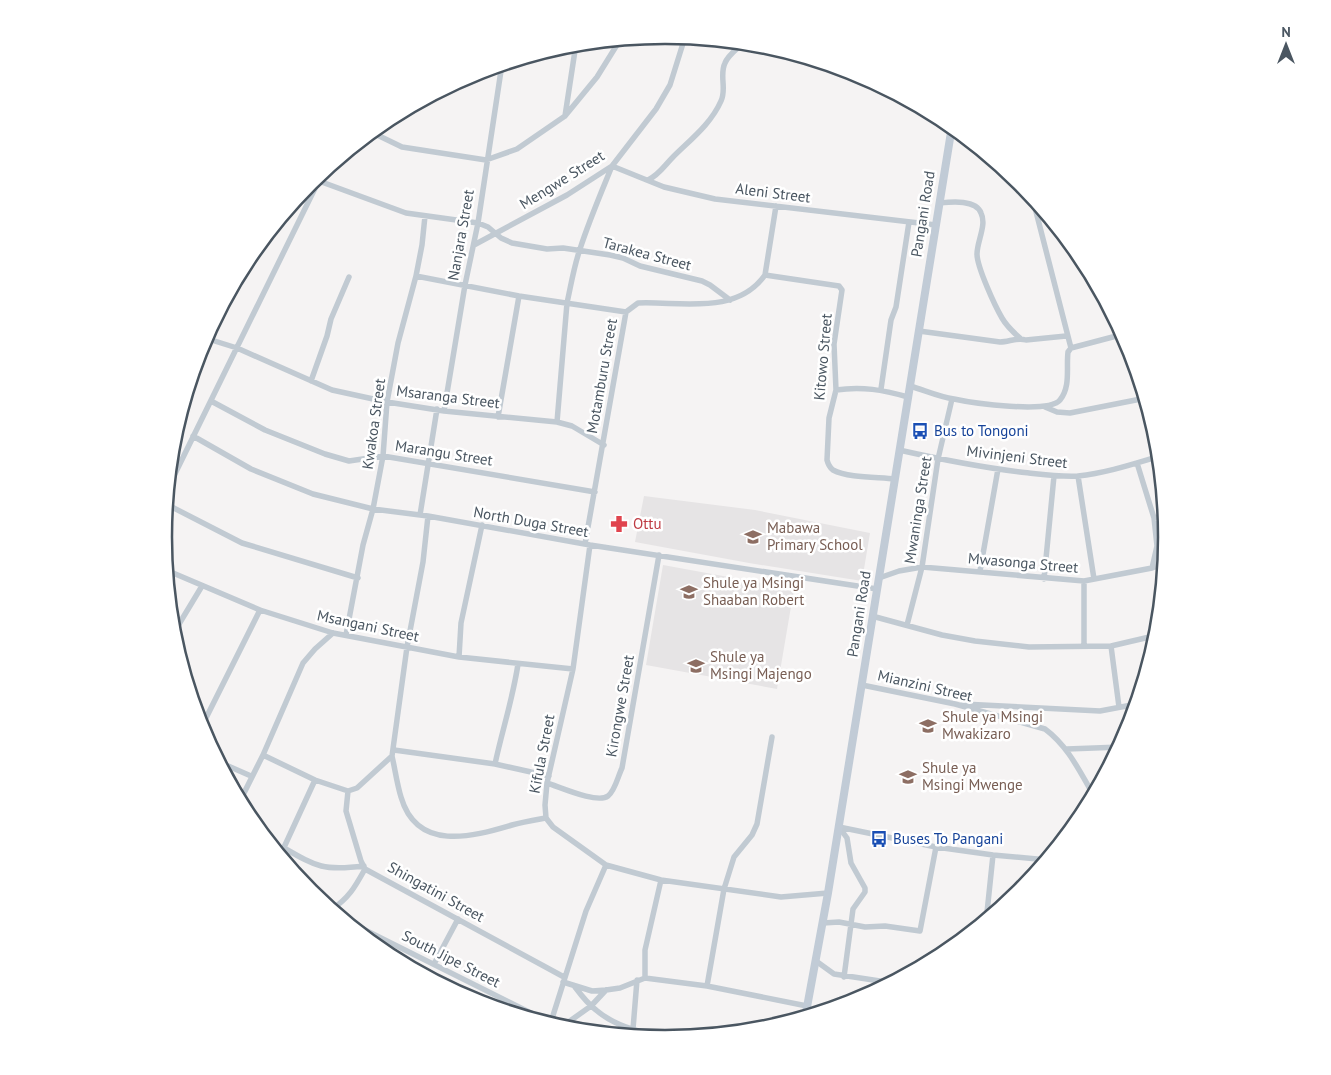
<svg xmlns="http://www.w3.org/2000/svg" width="1331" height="1075" viewBox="0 0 1331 1075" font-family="'PT Sans',sans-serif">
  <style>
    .education { fill: #e6e4e5 }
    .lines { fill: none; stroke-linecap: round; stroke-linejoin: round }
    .minor { stroke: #c1cad2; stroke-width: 5.5 }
    .secondary { stroke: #c1cbd6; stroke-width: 8 }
    .labels { text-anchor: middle; stroke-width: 5; stroke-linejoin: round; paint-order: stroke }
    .street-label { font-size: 15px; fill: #4a5661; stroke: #fff }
    .transit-label { font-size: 15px; fill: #164399; stroke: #fff; text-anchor: start }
    .health-label { font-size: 15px; fill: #be3a42; stroke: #fff; text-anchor: start }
    .education-label { font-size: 15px; fill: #785e54; stroke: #fff; text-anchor: start }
    .rim { fill: none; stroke: #4a5661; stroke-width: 2.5 }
  </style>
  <rect width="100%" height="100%" fill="#f5f3f3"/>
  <path class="education" d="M644 496 755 510 870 533 862 581 749 563 635 542Z
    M663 565 794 589 777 689 646 665Z"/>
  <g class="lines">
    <path class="minor" d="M565 116 576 44
      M371 132 402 147 486 160 517 149 565 116 597 77 620 40
      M648 180C659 175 664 166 673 157 690 140 711 124 721 101 727 89 719 75 725 63 728 55 737 49 743 43
      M319 181 406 213 478 223 488 227 501 238 512 243 547 249 563 248 610 255 623 258 640 266 702 281 710 285 730 300
      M1032 196 1071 348
      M939 203C950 202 976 199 981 213 987 225 977 241 977 254 977 267 995 306 1002 318 1006 325 1013 332 1020 338
      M474 245 567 195 612 166 656 109 670 85 685 37
      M765 275 839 286 842 290 834 344 836 390 829 418 827 460C828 464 829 467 833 470 848 478 878 477 895 479
      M416 276 519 296 626 312
      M919 331 1000 342C1009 342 1017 337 1026 340L1066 336
      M205 338 237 348 332 390 387 402 444 411 557 422 572 426 604 445
      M311 381 327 336 331 319 349 277
      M910 386C924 390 939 397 954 399 972 403 1049 414 1060 400 1071 386 1066 368 1068 352L1071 348 1124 334
      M881 389 891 320 896 307 909 222
      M836 390C862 386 883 390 908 397
      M211 401 265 430 325 454 349 461 383 456 595 492
      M1045 407 1057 412 1070 413 1146 398
      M444 411 465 285 478 223 502 64
      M498 417 519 296
      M557 422 567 303C571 285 574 266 580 249 589 221 601 193 612 166L664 187 715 199 936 225
      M193 436 251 469 313 494 373 509 428 516 590 545 877 589
      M899 450C939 459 980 467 1020 472 1039 474 1059 477 1078 476 1106 473 1133 464 1160 456
      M1137 463 1154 518 1157 546 1152 568
      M1078 476 1094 579
      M168 488 324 170
      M166 504 242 543 358 578
      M420 515 437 409
      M1154 518 1166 516
      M585 544 626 312 638 303C680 301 736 316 765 275L776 206
      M590 545 573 669 547 783 545 805 546 818 553 827 606 865 661 880 781 897 828 893
      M166 570 260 610 333 633 459 657 573 669
      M980 571 998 469
      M879 578 899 571 922 567 1084 581 1152 568 1165 563
      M1044 579 1054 476
      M872 616 942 635 975 641 1029 647 1111 646 1158 635
      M907 625 922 567 938 459 952 399
      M173 634 202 586
      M346 635 363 545 373 509 383 456 387 402 398 343 416 276 422 245 425 216
      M1084 646V581
      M1111 646 1119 707
      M459 657 461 623 482 525
      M862 685 955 704 1045 729C1068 746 1080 772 1094 796
      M963 704 1100 711 1137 704
      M201 728 260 610
      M1067 749 1121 747
      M394 750 495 764 549 776
      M263 755 315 780 348 791 357 788 392 756 407 647 423 562 428 516
      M392 756C395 769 397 784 401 797 417 852 472 837 512 825 523 822 535 820 546 818
      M219 762 251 776
      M495 764C502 731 513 698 518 664
      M547 783C560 787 597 804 608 796 615 791 618 776 622 768L659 555
      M348 791 346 811 361 861 365 869 564 977
      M240 801 263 755 303 663 315 649 333 633
      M839 827 936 847 993 855 1048 860
      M839 827 847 838 851 863 865 888V892L853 909 844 977
      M284 848C317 867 324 871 364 866
      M280 856 315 780
      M331 910C349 898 355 887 365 869
      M341 918 551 1023
      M986 922 993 855
      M823 923 839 922 865 927 885 926 920 931 936 847
      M816 961 834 974 893 983
      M434 964 458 919
      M645 978V950L661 880
      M563 982 592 991 606 990 620 988 645 978 707 986 807 1006
      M707 986 724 889 734 857 752 835 757 824 772 737
      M575 987C581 995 588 1004 596 1010 618 1029 649 1034 676 1039
      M550 1025 586 911 606 865
      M560 1028 591 1006 606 990
      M633 1029 637 980"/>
    <path class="secondary" d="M805 1018 828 893 952 126"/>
  </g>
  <defs>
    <g id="bus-bare" transform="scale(1.35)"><path d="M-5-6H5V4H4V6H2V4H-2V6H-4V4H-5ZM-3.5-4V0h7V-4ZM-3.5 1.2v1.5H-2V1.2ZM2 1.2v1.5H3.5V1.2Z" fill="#1a4fb4" stroke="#fff" stroke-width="2.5" paint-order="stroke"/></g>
    <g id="pharmacy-bare" transform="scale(1.35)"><path d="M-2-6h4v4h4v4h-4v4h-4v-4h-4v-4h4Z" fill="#e0444e" stroke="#fff" stroke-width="2.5" paint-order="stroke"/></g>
    <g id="school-bare" transform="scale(1.35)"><path d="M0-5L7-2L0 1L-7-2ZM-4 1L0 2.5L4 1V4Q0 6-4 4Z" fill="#8d6e63" stroke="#fff" stroke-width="2.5" paint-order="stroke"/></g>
  </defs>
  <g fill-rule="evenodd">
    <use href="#bus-bare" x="920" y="431"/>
    <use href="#pharmacy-bare" x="619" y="524"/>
    <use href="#school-bare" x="753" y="537"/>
    <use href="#school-bare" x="689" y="592"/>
    <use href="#school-bare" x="696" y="666"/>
    <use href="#school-bare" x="928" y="726"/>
    <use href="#school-bare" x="908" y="777"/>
    <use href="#bus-bare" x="879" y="839"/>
  </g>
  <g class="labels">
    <g class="street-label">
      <text transform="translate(562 180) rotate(-32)" y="5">Mengwe Street</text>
      <text transform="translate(773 193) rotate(7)" y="5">Aleni Street</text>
      <text transform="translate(923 214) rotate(-81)" y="5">Pangani Road</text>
      <text transform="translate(461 235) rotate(-80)" y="5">Nanjara Street</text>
      <text transform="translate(647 254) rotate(15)" y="5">Tarakea Street</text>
      <text transform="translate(823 357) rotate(-85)" y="5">Kitowo Street</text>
      <text transform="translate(602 376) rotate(-80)" y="5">Motamburu Street</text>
      <text transform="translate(448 397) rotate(7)" y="5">Msaranga Street</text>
      <text transform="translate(374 424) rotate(-82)" y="5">Kwakoa Street</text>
      <text transform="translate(444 453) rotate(9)" y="5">Marangu Street</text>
      <text transform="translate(1017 457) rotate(7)" y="5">Mivinjeni Street</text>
      <text transform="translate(918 510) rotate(-81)" y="5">Mwaninga Street</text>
      <text transform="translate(531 522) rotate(10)" y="5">North Duga Street</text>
      <text transform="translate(1023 563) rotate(5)" y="5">Mwasonga Street</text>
      <text transform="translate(859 614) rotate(-81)" y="5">Pangani Road</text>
      <text transform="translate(368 626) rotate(12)" y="5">Msangani Street</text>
      <text transform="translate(925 686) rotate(13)" y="5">Mianzini Street</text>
      <text transform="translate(620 706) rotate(-80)" y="5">Kirongwe Street</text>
      <text transform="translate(542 754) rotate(-79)" y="5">Kifula Street</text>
      <text transform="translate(436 892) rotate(29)" y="5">Shingatini Street</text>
      <text transform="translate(451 959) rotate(27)" y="5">South Jipe Street</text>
    </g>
    <g class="transit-label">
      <text x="934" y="436">Bus to Tongoni</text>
      <text x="893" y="844">Buses To Pangani</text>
    </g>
    <g class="health-label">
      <text x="633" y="529">Ottu</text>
    </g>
    <g class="education-label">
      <text x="767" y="533">Mabawa<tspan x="767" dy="17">Primary School</tspan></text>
      <text x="703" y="588">Shule ya Msingi<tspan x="703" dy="17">Shaaban Robert</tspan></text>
      <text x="710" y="662">Shule ya<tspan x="710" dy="17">Msingi Majengo</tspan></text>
      <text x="942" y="722">Shule ya Msingi<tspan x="942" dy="17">Mwakizaro</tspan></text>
      <text x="922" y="773">Shule ya<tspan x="922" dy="17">Msingi Mwenge</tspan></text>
    </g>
  </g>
  <path d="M0 0H1331V1075H0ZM172 537a493 493 0 1 1 986 0a493 493 0 1 1-986 0Z" fill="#fff" fill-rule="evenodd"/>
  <path class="rim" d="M172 537a493 493 0 1 1 986 0a493 493 0 1 1-986 0Z"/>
  <g transform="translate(1286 45)" stroke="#ffffff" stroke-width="4" paint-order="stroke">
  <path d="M0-4L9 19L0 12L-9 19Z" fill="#4a5661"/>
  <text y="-8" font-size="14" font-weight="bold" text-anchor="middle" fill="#4a5661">N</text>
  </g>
</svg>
